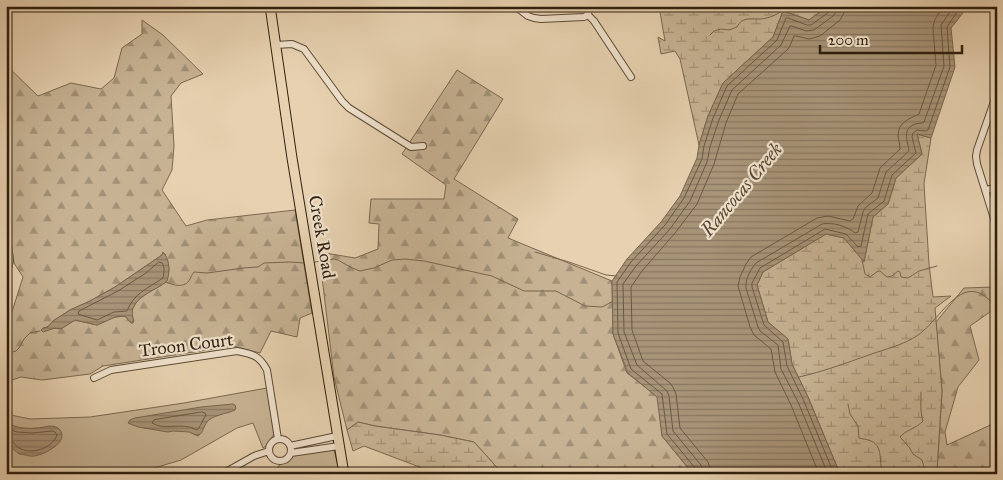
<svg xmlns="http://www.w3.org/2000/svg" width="1003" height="480" viewBox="0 0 1003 480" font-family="'IM FELL Great Primer',serif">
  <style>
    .green { fill: #c7b394; stroke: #7a6850 }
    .forest { fill: url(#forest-firs); stroke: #7a6850; fill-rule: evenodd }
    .wetland { fill: url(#wetland-marsh); stroke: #7a6850 }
    .water { fill: url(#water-rules); stroke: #77654d }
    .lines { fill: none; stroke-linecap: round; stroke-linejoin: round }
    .shore { stroke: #6a5942; stroke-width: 1 }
    .stream { stroke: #77654d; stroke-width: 1 }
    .minor-casing { stroke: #5c4b35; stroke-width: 8 }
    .major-casing { stroke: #2d1e0c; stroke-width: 11 }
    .minor { stroke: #efe1cc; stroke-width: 6 }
    .major { stroke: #e7d1b0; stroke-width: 9 }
    .labels { text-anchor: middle; stroke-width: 4.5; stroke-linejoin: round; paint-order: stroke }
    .street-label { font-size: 18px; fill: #2d1e0c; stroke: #efe1cc }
    .water-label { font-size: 19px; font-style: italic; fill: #584732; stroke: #efe1cc }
  </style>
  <defs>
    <pattern id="forest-firs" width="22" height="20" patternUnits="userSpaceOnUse" patternTransform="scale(1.25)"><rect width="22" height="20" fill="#c7b394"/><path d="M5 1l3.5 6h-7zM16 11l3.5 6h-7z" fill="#a29177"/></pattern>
    <pattern id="wetland-marsh" width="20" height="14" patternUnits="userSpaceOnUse" patternTransform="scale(1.25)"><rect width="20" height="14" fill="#c7b394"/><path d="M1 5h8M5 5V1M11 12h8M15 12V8" fill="none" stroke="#a29177"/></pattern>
    <pattern id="water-rules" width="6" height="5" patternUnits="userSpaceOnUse" patternTransform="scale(1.25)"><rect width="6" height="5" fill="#a89478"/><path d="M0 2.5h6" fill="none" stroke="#897861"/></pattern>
  </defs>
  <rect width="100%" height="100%" fill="#e7d1b0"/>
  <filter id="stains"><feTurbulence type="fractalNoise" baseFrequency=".004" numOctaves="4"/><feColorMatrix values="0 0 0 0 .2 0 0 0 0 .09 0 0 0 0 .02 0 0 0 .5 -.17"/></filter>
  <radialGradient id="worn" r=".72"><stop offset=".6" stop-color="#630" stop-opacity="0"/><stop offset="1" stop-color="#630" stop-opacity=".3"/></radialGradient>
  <path class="green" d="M267 388 274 434 266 446 263 448 253 423 237 428 181 460 134 474H6V414L30 419 90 417 184 403Z
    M334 450 340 474H274L280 464 286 462 294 455Z"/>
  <path class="forest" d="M142 20 163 35 203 74 181 83 171 96 174 146 172 170 162 190 186 226 207 220 295 210 312 313 300 318 297 337 271 331 260 353 233 346 103 366 90 374 42 380 21 377 9 381 6 389V316L11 315 23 277 14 263 6 207V65L38 96 71 83 101 89 114 78 122 48 142 34ZM163 253 165 254 169 269 167 281C157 289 132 298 132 313 132 316 133 318 134 321L131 323 125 316 115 317 97 325 75 320 61 328 42 329 49 326 53 321 70 310 90 301 115 287 162 255Z
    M457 70 503 99 454 179 518 219 508 238 612 281 613 334 627 373 658 397 662 436 693 474H503L474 442 440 435 375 426 358 422 347 430 334 377 319 252 355 258 378 249 379 224 369 223 371 199H444L446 185 402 154Z
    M997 286V307L970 326 979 360 958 387 945 432 947 445 997 422V456L992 457 995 474H933L937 471 942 391 936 322 964 288 995 287Z"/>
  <path class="wetland" d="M659 6H828L809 20 783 11 773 37 723 83 708 116 699 145 680 59 675 51 661 54 658 37 665 41Z
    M917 134 931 138 924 184 929 264 933 297 951 296 935 308 942 391 937 471 933 474H840L808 397 792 364 788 339 768 322 757 285 763 272 826 234 844 238 864 261 873 217 888 204 896 178 922 154Z
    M358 422 375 426 440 435 474 442 503 474H438L364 446 353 451 347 430Z"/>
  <path class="water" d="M828 6H966V9L951 28 955 67 931 138 917 134 922 154 896 178 888 204 873 217 864 262 844 238 826 234 763 272 757 285 768 322 788 339 792 364 808 397 840 474H693L662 436 657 397 628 373 613 334 612 281 627 259 661 222 680 196 697 158 699 145 708 116 723 83 773 37 783 11 809 20Z
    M163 252C170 259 170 272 167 281 157 290 139 294 133 308 131 313 134 319 133 323H131L125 316 115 317 97 325 75 320 61 329 55 328 43 332 41 330 43 328 48 327 53 321 70 310 90 301 115 287 162 255Z
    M233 404 235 405 236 408 235 410C227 414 212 415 207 422 203 427 204 432 198 436L189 432 173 431 168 432 138 427 128 423 130 420 135 418 201 407Z
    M6 422C15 428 26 429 37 428 44 428 53 423 59 429 71 441 44 455 34 456 29 457 24 454 19 454L6 443Z"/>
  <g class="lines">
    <path class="shore" d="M159 262 162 263C165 267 164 273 163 278 147 289 134 293 127 311L114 312 97 320 78 314 79 311 118 291 146 273Z
      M202 412 205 413 206 415C203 419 200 428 197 430 197 430 190 427 189 427 177 424 163 430 152 423L154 420Z
      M6 428 17 432 32 433 52 431 55 432 57 435C52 449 31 455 19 448 13 445 15 440 6 439
      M697 474 696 469 667 434 662 394 631 369 618 333 617 282 631 262 665 225 684 198 702 159 704 146 713 118 727 86 777 40 786 18H788L807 25H811L829 12 830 6
      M703 474 701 465 673 431 669 396 667 391 637 365 624 332 623 284 636 266 670 229 690 201 707 162 710 147 719 120 732 90 781 45 790 26H792L806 31 814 30 833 16 836 12 837 6
      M711 474 710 468 708 462 680 428 676 394 673 387 670 383 643 361 632 330 631 287 642 271 675 233 697 204 714 164 726 123 738 94 787 50 790 46 794 36H796L809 39 820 36 840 20 844 13V6
      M819 474 791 405 775 372 771 349 754 335 750 327 738 286 740 277 746 264 751 257 817 218 828 216 850 221 853 219 858 206 872 193 880 168 900 149C900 145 899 141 898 136 898 122 909 119 919 114L936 65 933 29C933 19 939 14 944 6
      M828 474 798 402 781 369 778 345 760 331 758 327 746 288C745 280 750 270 756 263L822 224C832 222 847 226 855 233L858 232 863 212 865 208 878 198 886 172 909 151C908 142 902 130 913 125 916 123 921 124 924 122L944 66 941 25 954 6
      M834 474 803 399 787 366 783 342 764 325 752 287V283L760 268 825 229 846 234 858 247 861 246 868 214 884 201 892 175 916 153 912 137 913 133 917 130 926 131 928 130 950 67 947 27 961 6"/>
    <path class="stream" d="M784 6 787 13
      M710 35 714 31 721 29 729 30 737 27C738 25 740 22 742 21 747 18 753 19 758 19 767 19 775 16 783 10L785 11
      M535 252 569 262 606 275 617 276
      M862 260 865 274 870 277 878 271H880L887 277 892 276 898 271 900 272 901 277 908 278 919 271 937 266
      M315 262 334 259 338 260 352 268 360 271 374 268 392 260 405 259 424 261 492 276 524 291H556L585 306 602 307 606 305 613 301
      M166 282C173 285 185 289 190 279 191 277 192 274 194 272L207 273 222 271 243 268 258 267 264 263 290 262 304 263
      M6 354 16 351 19 348 24 339 30 333 40 331
      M799 377C822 372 846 363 869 355 885 349 904 345 918 335 933 325 950 296 967 292 980 289 988 299 997 307
      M921 392C921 403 920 411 923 421 917 428 904 431 900 437L909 447 913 454 922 460 926 474
      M848 404 850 414 858 426 859 438C862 439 867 439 871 441 885 447 877 464 884 474"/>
    <g class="minor-casing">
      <path id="minor" d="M515 6 528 16 534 18 541 19 584 17 588 15 589 6
        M588 15 594 21 631 77
        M276 45 292 44 304 49 342 101 349 108 411 147 423 146
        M997 93 977 150 976 156 977 164 997 228
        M985 190 997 188
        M6 227 10 261 6 276
        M94 378 111 370 237 351C252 354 259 355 267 370L278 439
        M269 450a11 11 0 1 1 22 0a11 11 0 1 1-22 0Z
        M290 446 337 436
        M291 453 339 446
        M222 474 254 456 269 451"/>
    </g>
    <g class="major-casing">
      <path id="major" d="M270 6 292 158 344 474"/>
    </g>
    <use href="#minor" class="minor"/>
    <use href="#major" class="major"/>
  </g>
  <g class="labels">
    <g class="street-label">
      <text transform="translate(322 237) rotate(80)" y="6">Creek Road</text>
      <text transform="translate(186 345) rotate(-7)" y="6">Troon Court</text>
    </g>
    <g class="water-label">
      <text transform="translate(741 189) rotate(-50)" y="7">Rancocas Creek</text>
    </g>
  </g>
  <rect width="1003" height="480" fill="none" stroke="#e7d1b0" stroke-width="25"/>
  <rect x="8" y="8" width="988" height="465" fill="none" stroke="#2d1e0c" stroke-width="2.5"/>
  <rect x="12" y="12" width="978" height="455" fill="none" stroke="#2d1e0c"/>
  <path d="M820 45v8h142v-8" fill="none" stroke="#2d1e0c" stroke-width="2.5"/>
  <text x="828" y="45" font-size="15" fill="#2d1e0c" stroke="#efe1cc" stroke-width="4" paint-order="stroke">200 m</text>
  <rect width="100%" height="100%" filter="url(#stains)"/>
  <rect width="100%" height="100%" fill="url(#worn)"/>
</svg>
